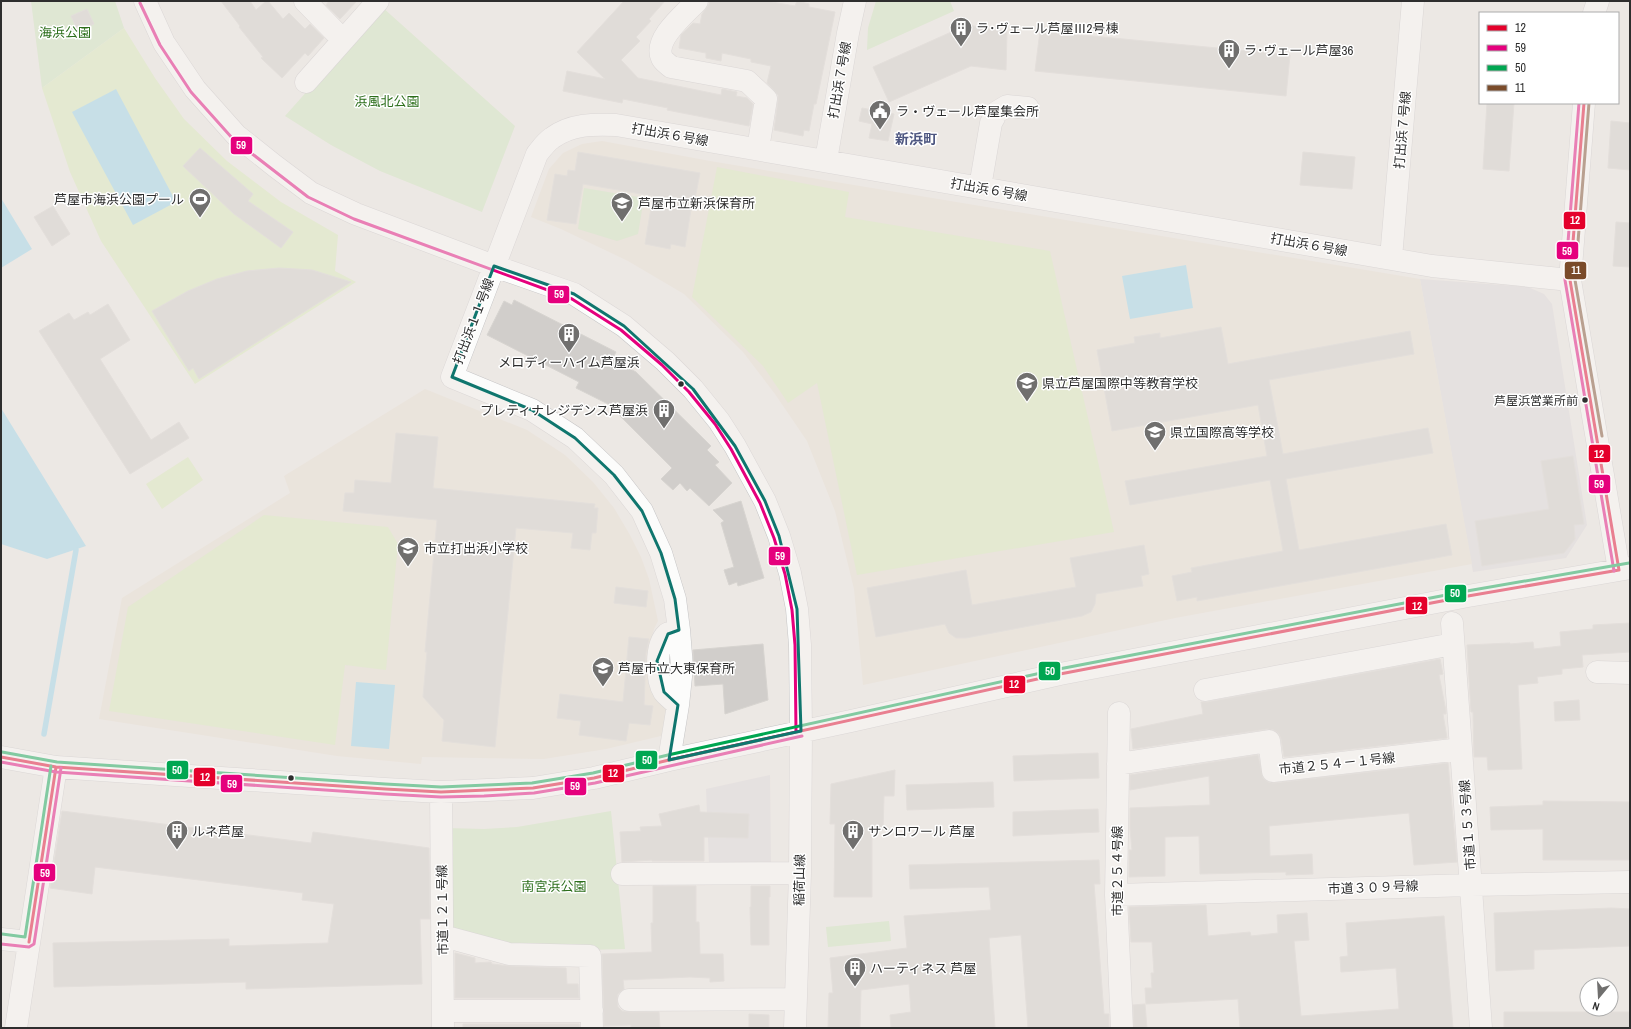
<svg xmlns="http://www.w3.org/2000/svg" width="1631" height="1029" viewBox="0 0 1631 1029" font-family="'Archivo Narrow','Noto Sans JP',sans-serif">
  <style>
    .industrial { fill: #dcd9db }
    .education { fill: #e6e0d3 }
    .green { fill: #cee6be }
    .pitch { fill: #d9eabb }
    .water { fill: #99d6ec }
    .lines { fill: none; stroke-linecap: round; stroke-linejoin: round }
    .stream { stroke: #99d6ec; stroke-width: 5.5 }
    .building { fill: #d1cecb; stroke: #d7d4d0 }
    .minor-casing { stroke: #c5c4c5; stroke-width: 23 }
    .minor { stroke: #fcfcfb; stroke-width: 22 }
    .bus-1-casing { stroke: #fff; stroke-width: 6 }
    .bus-2-casing { stroke: #fff; stroke-width: 6 }
    .bus-3-casing { stroke: #fff; stroke-width: 6 }
    .bus-4-casing { stroke: #fff; stroke-width: 6 }
    .bus-1 { stroke: #e4002b; stroke-width: 3 }
    .bus-2 { stroke: #e5007d; stroke-width: 3 }
    .bus-3 { stroke: #00a651; stroke-width: 3 }
    .bus-4 { stroke: #7a4b2a; stroke-width: 3 }
    .marked { fill: none; stroke: #0f766e; stroke-width: 3; stroke-linejoin: round }
    .bus-dot { fill: #2e2e2e; stroke: #fff; stroke-width: 1.5 }
    .labels { text-anchor: middle; stroke-width: 3; stroke-linejoin: round; paint-order: stroke }
    .bus-label { font-size: 12px; fill: #2e2e2e; stroke: #fff; text-anchor: end }
    .poi-label { font-size: 13px; fill: #2e2e2e; stroke: #fff; text-anchor: start }
    .park-label { font-size: 13px; fill: #2c6e1b; stroke: #fff }
    .street-label { font-size: 13px; fill: #2e2e2e; stroke: #fff }
    .neighbourhood-label { font-size: 14px; font-weight: bold; fill: #4d5680; stroke: #fff }
    .line-badge { stroke: #fff; stroke-width: 1.5 }
    .badge-label { font-size: 11px; text-anchor: middle; font-weight: bold; fill: #fff }
  </style>
  <rect width="100%" height="100%" fill="#ece8e4"/>
  <path class="industrial" d="M1420 279 1528 287 1544 294 1552 304 1587 525 1566 558 1473 572Z
    M770 775 771 865 709 864 706 789Z"/>
  <path class="education" d="M602 141 710 161 1420 279 1472 564 1175 618 863 685 854 589 835 511 807 441 775 394 743 352 684 294 628 261 561 229 531 217 549 169 563 153 582 144Z
    M425 389 527 430 565 455 593 482 614 508 630 535 641 557 649 579 658 621 654 629 651 641 671 709 665 735 606 749 544 759 422 757 421 764 337 756 99 719 122 598 290 493 284 476Z"/>
  <path class="green" d="M31 1H115L124 28 42 88Z
    M876 1H950L954 11 867 50 868 28Z
    M382 7 515 126 482 212 380 171 331 145 285 116Z
    M584 188 644 198 638 234 617 241 578 229Z
    M611 811 625 949 510 952 446 933 445 828 484 829 517 827Z
    M889 921 891 941 828 947 826 927Z"/>
  <path class="pitch" d="M124 28 155 78 184 119 227 161 281 202 338 235 335 271 356 282 195 384 101 241 70 172 42 88Z
    M717 167 849 192 845 217 1050 251 1114 532 857 575 817 383 788 403 763 366 692 297Z
    M188 457 203 480 162 509 146 484Z
    M264 515 388 527 398 544 386 670 345 665 335 745 109 711 128 607Z"/>
  <path class="water" d="M116 89 176 202 133 225 72 112Z
    M1 198 32 249 1 268Z
    M1186 265 1193 308 1130 319 1122 276Z
    M1 408 86 546 47 559 1 544Z
    M356 682 395 685 389 749 351 746Z"/>
  <g class="lines">
    <path class="stream" d="M44 734 76 550"/>
  </g>
  <path class="building" d="M221 1H250L256 10 266 1H268L283 19 289 13 305 29 310 24 324 38 308 56 305 53 282 78 261 58 263 57 239 27 240 26Z
    M329 1H357L340 19 326 5Z
    M624 1H665L649 19 651 21 636 37 640 41 621 60 638 78 721 95 722 89 737 92 736 96 747 98 753 104 749 126 667 110 668 108 623 99 622 103 563 91 567 71 605 79 577 52Z
    M709 1H766L795 6 797 1 809 4V7L835 12 816 104H814L809 131 804 130 803 136 774 130 778 101V95L767 83 771 66 751 62V59L722 53 721 61 706 58V53L679 48 681 35 693 23 700 24 702 14 709 4Z
    M87 9 94 24 78 31 71 16Z
    M967 25 1007 31 1006 70 971 66 889 102 873 67Z
    M1040 31 1290 55 1286 96 1035 71Z
    M1487 103H1514L1509 171 1483 169Z
    M862 108 894 114 888 141 869 138 872 124 859 121Z
    M1611 121 1630 123V170L1608 168Z
    M200 148 253 194 248 201 293 232 281 248 234 214 183 166Z
    M578 152 700 173 694 204 692 203 685 247 671 244 670 249 645 244 653 196 583 184 576 224 547 220 555 174 567 176 568 170 575 171Z
    M1303 152 1355 157 1352 189 1300 185Z
    M53 206 70 234 52 246 34 217Z
    M1616 222 1630 223V267L1613 266Z
    M279 268 312 270 351 282 199 379 193 368 189 371 152 311 188 291 217 279 247 271Z
    M514 300 616 352 614 356 625 361 623 365 636 372 711 446 707 450 719 462 715 465 732 483 709 506 690 488 687 491 680 483 673 490 661 479 672 468 608 404 576 388 579 382 487 335 504 301 512 305Z
    M108 304 130 340 100 359 151 440 179 422 189 438 130 474 39 331 69 313 74 320 88 312 90 315Z
    M1221 327 1228 364 1410 331 1414 354 1269 380 1283 454 1428 428 1433 453 1286 479 1299 550 1446 524 1452 555 1197 601V597L1177 601 1172 576 1192 572 1191 568 1283 551 1270 480 1130 505 1125 481 1267 456 1258 405 1112 431 1097 350 1135 343 1134 337 1160 333V338Z
    M396 433 438 437 433 488 595 504 594 508H598L596 533H592L590 550 571 548 573 533 516 528 495 747 442 741 444 720 423 697 427 652H425L437 520 343 511 345 493H354L355 480 391 483Z
    M1573 456 1584 524 1574 525 1575 539 1564 553 1482 566 1475 521 1549 509 1541 461Z
    M741 501 764 578 738 586 737 582 729 585 724 570 734 567 721 523 724 521 713 510Z
    M1144 545 1149 574 1141 576 1143 586 1096 594 1095 604 1091 612 1082 616 966 638H956L949 633 945 624 876 637 867 588 966 570 972 605 1076 587 1070 558Z
    M616 587 648 591 646 607 614 603Z
    M1630 623V652L1582 655 1583 667 1562 669V674L1537 677 1538 683 1518 685 1522 769 1488 770 1487 757H1474L1473 712H1471L1467 645 1510 643V644L1533 642 1534 649 1561 646 1560 632 1593 629V625Z
    M629 637 649 639 646 653 644 705 653 706 650 725 629 723 626 741 579 735 581 721 557 718 560 694 623 702Z
    M763 644 768 700 725 714 723 684 695 686 693 650Z
    M1440 659 1443 674 1439 675 1446 711V714H1443L1447 738 1284 757 1281 739 1279 734 1274 730 1267 729 1133 749 1131 729 1203 714 1201 702H1207Z
    M1579 700 1580 720 1555 721 1554 702Z
    M1098 753 1099 778 1014 781 1013 756Z
    M1258 755 1263 778 1268 782 1274 783 1448 763 1457 862 1414 865 1409 813 1269 826 1270 856 1312 854 1313 874 1286 875V872L1200 874 1199 836 1165 837V876L1129 877V850H1132L1130 829V808L1210 805 1209 776 1130 790V775Z
    M895 770 894 796H884L883 830H872V897H834L835 824H830L831 784Z
    M993 782 994 807 907 810 906 785Z
    M1543 801 1630 802V860H1543V829L1491 830 1490 807 1543 805Z
    M699 805 700 812 749 814 748 838 704 837V861H652V860L622 862 620 832 641 831 640 827 662 826 659 814Z
    M1098 809 1099 832 1013 836V812Z
    M62 811 311 843 313 832 429 848 430 919H420L422 984 246 989V982L54 987 53 943 229 939V946L328 943 334 904 302 900 303 893 95 867 92 894 50 888Z
    M1099 860 1100 884H1094L1104 1014H1109V1028H1028L1021 935 989 938 995 1028H891L890 1015 911 1012 909 984 861 990 860 1028H828L829 993H833L830 958 907 948 904 916 991 910 989 887 910 889 909 865Z
    M653 886H696V922H699L700 954H723L724 981 710 982V978L690 977 623 980 624 989 618 994 617 1000 618 1007 622 1011 629 1012H659L660 1028H631V1025L604 1026 602 954 652 952 651 923H653Z
    M751 886H770V897H769V945H751L750 907H751Z
    M1206 905 1208 936 1250 932 1251 936 1278 933 1277 915 1307 913 1309 940 1294 941 1301 1016 1399 1009 1396 968 1341 972 1340 957 1348 956 1346 923 1444 916 1453 1028H1240L1238 999 1146 1004 1145 988H1152L1151 973H1154L1152 942H1131L1129 907Z
    M1611 908 1630 909V946L1534 950V969L1496 971 1494 913Z
    M455 953 475 958V963L491 962 492 964 509 966 566 968 567 984H578L579 998H455Z
    M1145 1004 1147 1028H1134L1133 1005Z
    M1504 1012H1630V1028H1504Z
    M749 1014 769 1015V1028H749Z
    M463 1024H579L580 1028H463Z"/>
  <g class="lines">
    <g class="minor-casing">
      <path id="minor" d="M145 1 164 43 195 89 236 135 275 166 311 193 356 214 494 266 574 294 624 326 665 361 693 389 719 421 735 446 765 501 779 536 790 573 797 609 800 645 801 731 800 873 795 1028
        M305 1 343 40
        M697 1C685 14 653 39 662 58 663 61 668 64 671 67L747 81 766 99 758 149
        M1594 13 1598 1
        M306 82 378 1
        M1584 103 1570 280 1619 570
        M826 160 848 33 855 1
        M980 187 991 123 997 112 1007 106 1028 108
        M1391 258 1413 1
        M1452 623 1481 1028
        M1597 672 1630 673
        M1205 690 1453 644
        M678 705C674 701 668 697 664 692 656 679 655 645 667 634 670 632 676 631 679 630
        M1119 713 1116 895 1122 1028
        M1 757 56 767 385 789 441 792 533 788 594 778 669 760 851 721 1060 674 1468 596 1630 568
        M669 760 678 705 682 667 679 630 675 599 661 553 642 511 614 475 575 438 532 410 452 377 537 154C541 149 546 142 552 138 571 124 593 124 616 125L1432 266 1570 280
        M1118 764 1269 741 1273 771 1461 749
        M441 792 443 1028
        M622 874 800 873
        M1116 895 1471 885 1630 882
        M443 936 509 954 590 956 592 1028
        M1 939 29 942
        M629 1000 795 999
        M443 1011H592
        M16 1028 56 767"/>
    </g>
    <use href="#minor" class="minor"/>
    <g class="bus-1-casing">
      <path id="bus-1" d="M1584 103 1570 280 1619 570
        M1 757 56 767 385 789 441 792 533 788 594 778 669 760 1060 674 1468 596 1619 570
        M29 942 56 767"/>
    </g>
    <g class="bus-2-casing">
      <path id="bus-2" d="M140 3 160 45 191 92 233 139 308 197 354 219 572 299 621 330 662 365 689 392 715 424 731 449 760 503 774 538 785 574 792 610 795 645 796 731
        M1579 103 1565 280 1614 571
        M1 762 56 772 385 794 441 797 484 796 534 793 595 783 802 736
        M1 944 29 947 34 944 61 768"/>
    </g>
    <g class="bus-3-casing">
      <path id="bus-3" d="M2 752 57 762 385 784 441 787 532 783 593 773 668 755 1059 669 1467 591 1629 563
        M2 934 25 937 51 766"/>
    </g>
    <g class="bus-4-casing">
      <path id="bus-4" d="M1589 103 1575 280 1602 436"/>
    </g>
    <use href="#bus-1" class="bus-1"/>
    <use href="#bus-2" class="bus-2"/>
    <use href="#bus-3" class="bus-3"/>
    <use href="#bus-4" class="bus-4"/>
  </g>
  <path d="M0 0H1631V1029H0ZM494 266 574 294 624 326 693 389 735 446 765 501 779 536 797 609 801 731 669 760 678 705 664 692 657 661 668 634 679 630 675 599 661 553 642 511 614 475 575 438 532 410 452 377Z" fill="#ece8e4" fill-opacity=".55" fill-rule="evenodd"/>
  <path class="marked" d="M494 266 574 294 624 326 693 389 735 446 765 501 779 536 797 609 801 731 669 760 678 705 664 692 657 661 668 634 679 630 675 599 661 553 642 511 614 475 575 438 532 410 452 377Z"/>
  <defs>
    <g id="building-pin" transform="scale(1.15)"><path d="M0 17L-7.5 6A9.5 9.5 0 1 1 7.5 6Z" fill="#706f6e" stroke="#fff"/><path d="M-4-6H4V6H1V3H-1V6H-4ZM-2.5-4.3h1.7v1.8h-1.7ZM.8-4.3h1.7v1.8H.8ZM-2.5-1h1.7V.8h-1.7ZM.8-1h1.7V.8H.8Z" fill="#fff"/></g>
    <g id="civic-pin" transform="scale(1.15)"><path d="M0 17L-7.5 6A9.5 9.5 0 1 1 7.5 6Z" fill="#706f6e" stroke="#fff"/><path d="M-.6-6.5H3V-4.5H.6V-3L4-1V1h2V6H-6V1h2V-1L-.6-3ZM-1.2 2.5V6h2.4V2.5Z" fill="#fff"/></g>
    <g id="stadium-pin" transform="scale(1.15)"><path d="M0 17L-7.5 6A9.5 9.5 0 1 1 7.5 6Z" fill="#706f6e" stroke="#fff"/><path d="M0-5a6.5 5 0 1 0 0 10a6.5 5 0 1 0 0-10ZM-3.5-1.8h7v3.6h-7Z" fill="#fff"/></g>
    <g id="school-pin" transform="scale(1.15)"><path d="M0 17L-7.5 6A9.5 9.5 0 1 1 7.5 6Z" fill="#706f6e" stroke="#fff"/><path d="M0-5L7-2L0 1L-7-2ZM-4 1L0 2.5L4 1V4Q0 6-4 4Z" fill="#fff"/></g>
  </defs>
  <g fill-rule="evenodd">
    <use href="#building-pin" x="961" y="28"/>
    <use href="#building-pin" x="1229" y="50"/>
    <use href="#civic-pin" x="880" y="111"/>
    <use href="#stadium-pin" x="200" y="199"/>
    <use href="#school-pin" x="622" y="203"/>
    <use href="#building-pin" x="569" y="334"/>
    <use href="#school-pin" x="1027" y="383"/>
    <use href="#building-pin" x="664" y="410"/>
    <use href="#school-pin" x="1155" y="432"/>
    <use href="#school-pin" x="408" y="548"/>
    <use href="#school-pin" x="603" y="668"/>
    <use href="#building-pin" x="177" y="831"/>
    <use href="#building-pin" x="853" y="831"/>
    <use href="#building-pin" x="855" y="968"/>
  </g>
  <g class="bus-dot">
    <circle cx="681" cy="384" r="3.5"/>
    <circle cx="1585" cy="400" r="3.5"/>
    <circle cx="291" cy="778" r="3.5"/>
  </g>
  <g class="labels">
    <g class="bus-label">
      <text x="1578" y="405">芦屋浜営業所前</text>
    </g>
    <g class="poi-label">
      <text x="976" y="33">ラ･ヴェール芦屋Ⅲ2号棟</text>
      <text x="1244" y="55">ラ･ヴェール芦屋36</text>
      <text x="896" y="116">ラ・ヴェール芦屋集会所</text>
      <text x="184" y="204" text-anchor="end">芦屋市海浜公園プール</text>
      <text x="638" y="208">芦屋市立新浜保育所</text>
      <text x="569" y="367" text-anchor="middle">メロディーハイム芦屋浜</text>
      <text x="1042" y="388">県立芦屋国際中等教育学校</text>
      <text x="648" y="415" text-anchor="end">プレティナレジデンス芦屋浜</text>
      <text x="1170" y="437">県立国際高等学校</text>
      <text x="424" y="553">市立打出浜小学校</text>
      <text x="618" y="673">芦屋市立大東保育所</text>
      <text x="192" y="836">ルネ芦屋</text>
      <text x="868" y="836">サンロワール 芦屋</text>
      <text x="870" y="973">ハーティネス 芦屋</text>
    </g>
    <g class="park-label">
      <text x="65" y="37">海浜公園</text>
      <text x="387" y="106">浜風北公園</text>
      <text x="554" y="891">南宮浜公園</text>
    </g>
    <g class="street-label">
      <text transform="translate(839 80) rotate(-80)" y="5">打出浜７号線</text>
      <text transform="translate(1402 130) rotate(-85)" y="5">打出浜７号線</text>
      <text transform="translate(670 134) rotate(10)" y="5">打出浜６号線</text>
      <text transform="translate(989 189) rotate(10)" y="5">打出浜６号線</text>
      <text transform="translate(1309 244) rotate(10)" y="5">打出浜６号線</text>
      <text transform="translate(473 321) rotate(-69)" y="5">打出浜１１号線</text>
      <text transform="translate(1337 763) rotate(-6)" y="5">市道２５４－１号線</text>
      <text transform="translate(1467 825) rotate(-94)" y="5">市道１５３号線</text>
      <text transform="translate(1117 871) rotate(-90)" y="5">市道２５４号線</text>
      <text transform="translate(799 880) rotate(-89)" y="5">稲荷山線</text>
      <text transform="translate(1373 887) rotate(-2)" y="5">市道３０９号線</text>
      <text transform="translate(442 910) rotate(-91)" y="5">市道１２１号線</text>
    </g>
    <g class="neighbourhood-label">
      <text x="916" y="144">新浜町</text>
    </g>
  </g>
  <g class="line-badge">
    <rect x="230" y="136" width="23" height="19" rx="4" fill="#e5007d"/>
    <rect x="1563" y="211" width="23" height="19" rx="4" fill="#e4002b"/>
    <rect x="1556" y="241" width="23" height="19" rx="4" fill="#e5007d"/>
    <rect x="1564" y="261" width="23" height="19" rx="4" fill="#7a4b2a"/>
    <rect x="547" y="285" width="23" height="19" rx="4" fill="#e5007d"/>
    <rect x="1588" y="444" width="23" height="19" rx="4" fill="#e4002b"/>
    <rect x="1588" y="474" width="23" height="20" rx="4" fill="#e5007d"/>
    <rect x="768" y="546" width="23" height="20" rx="4" fill="#e5007d"/>
    <rect x="1444" y="584" width="23" height="19" rx="4" fill="#00a651"/>
    <rect x="1405" y="596" width="23" height="19" rx="4" fill="#e4002b"/>
    <rect x="1038" y="661" width="23" height="20" rx="4" fill="#00a651"/>
    <rect x="1003" y="675" width="23" height="19" rx="4" fill="#e4002b"/>
    <rect x="635" y="750" width="23" height="20" rx="4" fill="#00a651"/>
    <rect x="166" y="760" width="23" height="20" rx="4" fill="#00a651"/>
    <rect x="602" y="764" width="23" height="19" rx="4" fill="#e4002b"/>
    <rect x="193" y="767" width="23" height="20" rx="4" fill="#e4002b"/>
    <rect x="220" y="774" width="23" height="19" rx="4" fill="#e5007d"/>
    <rect x="564" y="777" width="23" height="19" rx="4" fill="#e5007d"/>
    <rect x="33" y="863" width="23" height="19" rx="4" fill="#e5007d"/>
  </g>
  <g class="badge-label">
    <text x="241" y="149">59</text>
    <text x="1575" y="224">12</text>
    <text x="1567" y="255">59</text>
    <text x="1576" y="274">11</text>
    <text x="559" y="298">59</text>
    <text x="1599" y="458">12</text>
    <text x="1599" y="488">59</text>
    <text x="780" y="560">59</text>
    <text x="1455" y="597">50</text>
    <text x="1417" y="610">12</text>
    <text x="1050" y="675">50</text>
    <text x="1014" y="688">12</text>
    <text x="647" y="764">50</text>
    <text x="177" y="774">50</text>
    <text x="613" y="777">12</text>
    <text x="205" y="781">12</text>
    <text x="232" y="788">59</text>
    <text x="575" y="790">59</text>
    <text x="45" y="877">59</text>
  </g>
  <rect width="1631" height="1029" fill="none" stroke="#2e2e2e" stroke-width="4"/>
  <rect x="1479" y="12" width="140" height="92" fill="#ffffff" stroke="#ababab"/>
  <rect x="1487" y="25" width="20" height="6" fill="#e4002b" stroke="#ababab"/>
  <text x="1515" y="32" font-size="12" fill="#2e2e2e">12</text>
  <rect x="1487" y="45" width="20" height="6" fill="#e5007d" stroke="#ababab"/>
  <text x="1515" y="52" font-size="12" fill="#2e2e2e">59</text>
  <rect x="1487" y="65" width="20" height="6" fill="#00a651" stroke="#ababab"/>
  <text x="1515" y="72" font-size="12" fill="#2e2e2e">50</text>
  <rect x="1487" y="85" width="20" height="6" fill="#7a4b2a" stroke="#ababab"/>
  <text x="1515" y="92" font-size="12" fill="#2e2e2e">11</text>
  <g transform="translate(1599 997) rotate(198)"><circle r="19" fill="#ffffff" stroke="#ababab"/>
  <path d="M0-3L7 15L0 10L-7 15Z" fill="#706f6e"/>
  <text y="-6" font-size="11" font-weight="bold" text-anchor="middle" fill="#2e2e2e">N</text>
  </g>
</svg>
